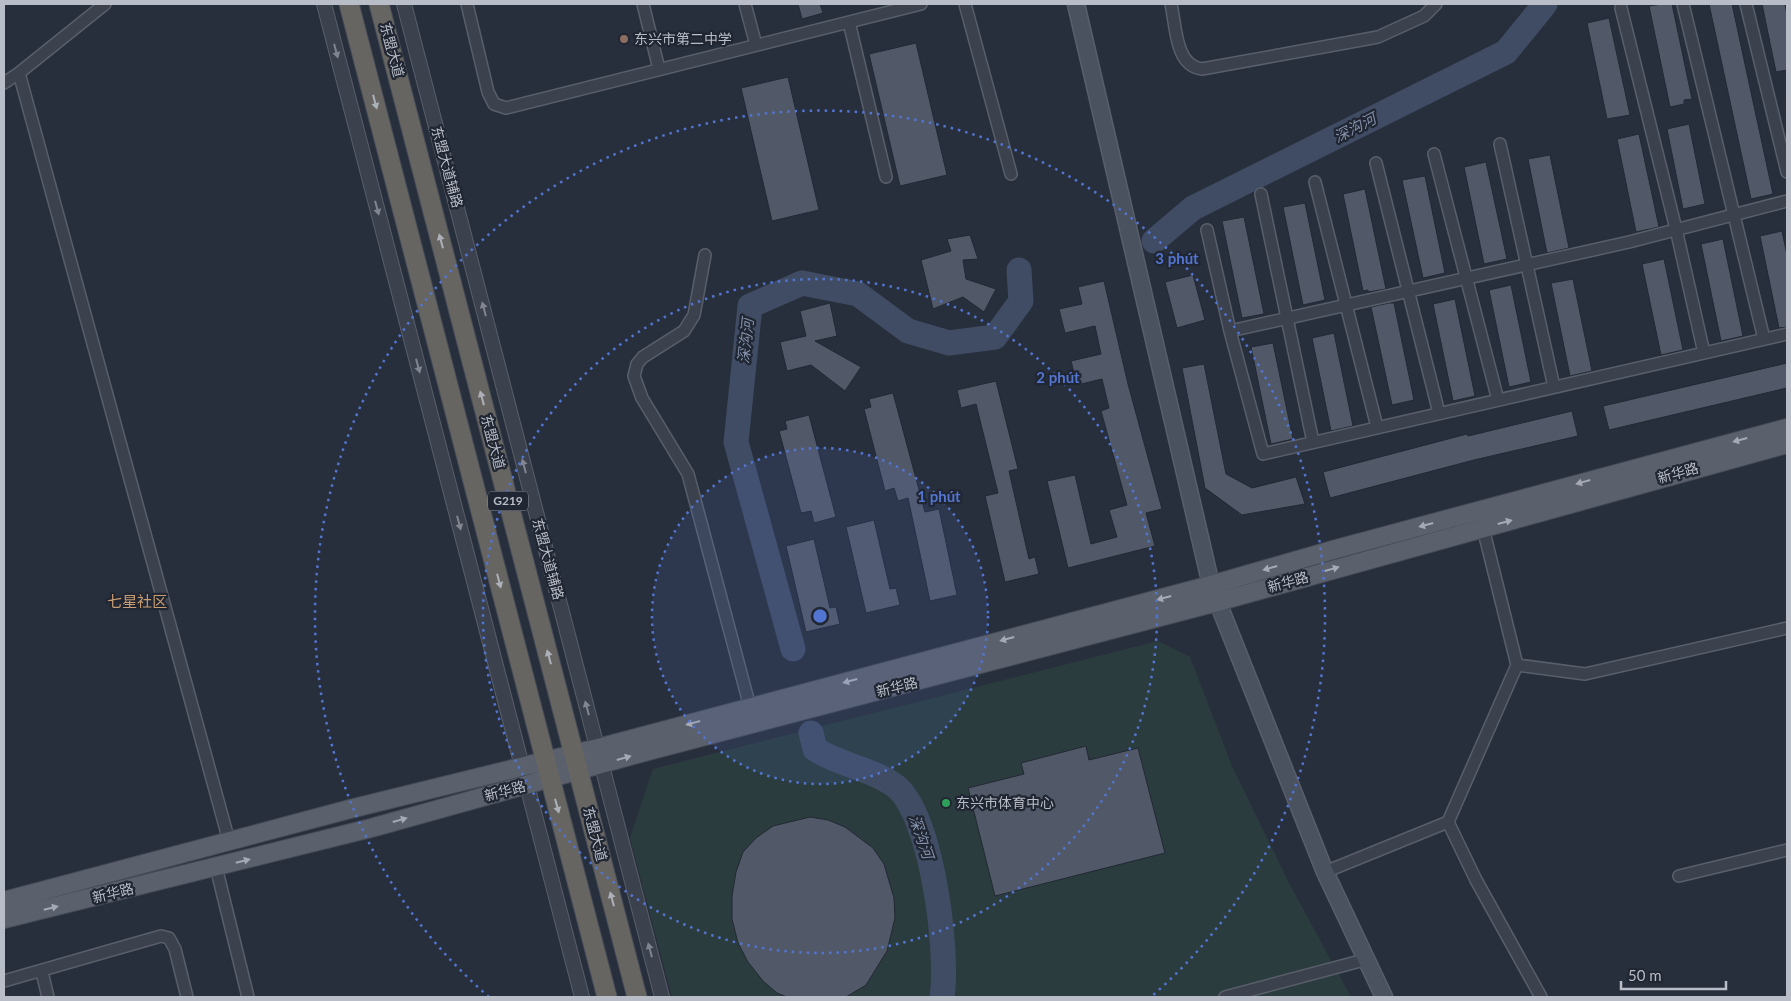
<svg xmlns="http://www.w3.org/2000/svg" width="1791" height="1001" viewBox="0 0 1791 1001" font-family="Lato,'Noto Sans SC',sans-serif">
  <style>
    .green { fill: #2b3c3e }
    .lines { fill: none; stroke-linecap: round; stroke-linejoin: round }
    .river { stroke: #404c63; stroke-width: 25 }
    .building { fill: #515867; stroke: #222834 }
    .minor-casing { stroke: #595f6a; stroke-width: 14 }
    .tertiary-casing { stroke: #595f6a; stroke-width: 16 }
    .secondary-casing { stroke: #595f6a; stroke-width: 19 }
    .primary-casing { stroke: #454a56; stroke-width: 20 }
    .trunk-casing { stroke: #464c57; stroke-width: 21 }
    .minor { stroke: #3b414d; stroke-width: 11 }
    .tertiary { stroke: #3b414d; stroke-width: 14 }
    .secondary { stroke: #4a515f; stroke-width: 16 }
    .primary { stroke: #5a606c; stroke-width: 18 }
    .trunk { stroke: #666562; stroke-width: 19 }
    .oneway { fill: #808590 }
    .oneway2 { fill: #acb0b8 }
    .oneway3 { fill: #a5aab5 }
    .ring { fill: none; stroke: #5375d2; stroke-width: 2.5; stroke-dasharray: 2.5 5 }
    .education-dot { fill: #8d6e63; stroke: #202632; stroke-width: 2 }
    .leisure-dot { fill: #2e9e5b; stroke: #202632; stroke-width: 2 }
    .labels { text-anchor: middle; stroke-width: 4.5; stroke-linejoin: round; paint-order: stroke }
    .shield { fill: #202632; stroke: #8a909a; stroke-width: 1 }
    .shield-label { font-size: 12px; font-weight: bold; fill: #b8bdc7 }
    .poi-label { font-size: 14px; fill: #b8bdc7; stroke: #202632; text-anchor: start }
    .street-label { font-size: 14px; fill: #b8bdc7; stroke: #202632 }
    .water-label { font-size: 15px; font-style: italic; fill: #8391ab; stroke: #202632 }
    .neighbourhood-label { font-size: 15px; fill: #c89d72; stroke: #202632 }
    .centre { fill: #5375d2; stroke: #202632; stroke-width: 2.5 }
    .ring-label { font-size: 15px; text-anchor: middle; font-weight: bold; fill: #5375d2; stroke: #202632; stroke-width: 4.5; stroke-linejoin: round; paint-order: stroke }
  </style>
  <rect width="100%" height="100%" fill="#282f3c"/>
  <path class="green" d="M1158 641 1190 657 1232 766 1289 883 1351 997H672L630 838 653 769Z"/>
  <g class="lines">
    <path class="river" d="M1154 241 1193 208 1506 52 1545 4
      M793 649 736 442 750 306 802 283 858 294 908 331 949 343 995 337 1021 301 1019 270
      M811 733 815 749C839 765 870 768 894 785 932 812 949 953 942 997"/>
  </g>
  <path class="building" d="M798 4H820L823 13 802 19Z
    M1662 4H1672L1692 99 1684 100V104L1670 107 1649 6Z
    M1709 4H1732L1773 194 1751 199Z
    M1762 4H1785L1787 15V70L1776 72Z
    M1609 18 1630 115 1607 119 1587 23Z
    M916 43 947 175 900 186 869 54Z
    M788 77 819 210 772 221 741 88Z
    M1689 124 1705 204 1683 209 1667 129Z
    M1639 134 1659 227 1636 232 1617 139Z
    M1550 155 1569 248 1547 253 1528 159Z
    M1486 162 1507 259 1484 264 1464 167Z
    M1425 176 1445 273 1423 278 1402 180Z
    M1365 189 1386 289 1368 292V290L1363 291 1343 194Z
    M1305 203 1325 300 1303 305 1283 207Z
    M1244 217 1264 314 1242 318 1222 221Z
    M1782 231 1787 255V327L1779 328 1760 236Z
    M970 235 978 259 963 260 966 279 996 289 984 312 963 297 933 309 921 260 951 251 947 239Z
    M1723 239 1743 336 1721 341 1701 244Z
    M1664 259 1683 350 1661 355 1642 264Z
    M1193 275 1205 320 1177 328 1165 282Z
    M1573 279 1592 371 1570 376 1551 283Z
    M1104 281 1128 384 1162 509 1146 513 1155 546 1068 568 1047 481 1075 475 1091 544 1117 537 1109 510 1127 505 1101 411 1109 408 1102 379 1077 385 1071 361 1101 354 1095 326 1065 333 1059 309 1082 304 1078 287Z
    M1511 285 1531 382 1509 387 1489 290Z
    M1455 299 1475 396 1453 401 1433 304Z
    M830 303 837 336 815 341 861 367 845 391 811 365 787 371 780 342 806 336 800 311Z
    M1389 303H1394L1414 400 1392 405 1371 307Z
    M1334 333 1353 426 1331 431 1312 338Z
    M1273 343 1293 439 1271 444 1251 347Z
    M1787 363V388L1609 430 1603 406Z
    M1204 364 1226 474 1252 488 1296 477 1305 504 1242 515 1205 488 1182 368Z
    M996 381 1018 469 1009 471 1029 559 1035 557 1039 574 1005 582 985 496 998 493 976 404 961 408 957 390Z
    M893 393 925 512 939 509 957 595 930 601 908 498 898 501 894 488 885 491 864 409 871 407 869 399Z
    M1572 411 1578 436 1474 460 1330 498 1323 472 1467 434 1468 436Z
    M809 415 836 517 814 523 811 511 801 513 779 431 787 429 785 421Z
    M874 520 890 589 896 588 900 605 866 613 846 527Z
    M814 539 830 608 836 607 840 624 806 632 786 546Z
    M1086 746 1089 760 1138 748 1165 853 995 896 968 788 1024 774 1021 763Z
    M810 817 828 820 845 827 873 848 884 864 894 898 895 918 887 951 866 985 846 997H787L777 993 763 981 748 962 738 943 732 919V896L736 872 743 852 756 838 773 826Z"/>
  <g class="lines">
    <g class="minor-casing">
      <path id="minor" d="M467 4 488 92 494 104 506 108 921 4
        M643 4 659 69
        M745 4 756 45
        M965 4 1011 174
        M1171 4C1176 26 1175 66 1202 69L1378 37 1424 16 1436 4
        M1683 4 1764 339
        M1746 4 1787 172
        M1621 8 1676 229 1704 353
        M849 22 886 177
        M19 73 229 841
        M4 83 19 73 105 4
        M1500 144 1554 387
        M1434 154 1498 400
        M1376 163 1439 413
        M1315 182 1377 427
        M1261 194 1313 442
        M1207 230 1230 331 1263 454 1787 334
        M705 255 694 315 684 331 643 357 637 364 634 376 642 398 688 474 750 707
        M1230 331 1629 242 1787 201
        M1517 665 1585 674 1787 628
        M1448 822 1476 880 1541 997
        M216 867 248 997
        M1325 872 1448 822 1517 665 1483 528
        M1679 876 1787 850
        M42 972 48 997
        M4 981 161 936 169 938 175 949 187 997
        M1225 997 1364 960"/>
    </g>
    <g class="tertiary-casing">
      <path id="tertiary" d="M324 4 582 997
        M404 4 662 997"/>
    </g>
    <g class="secondary-casing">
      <path id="secondary" d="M1076 4 1211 585 1325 872 1384 997"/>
    </g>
    <g class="primary-casing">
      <path id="primary" d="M4 901 350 809 598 748 1211 585 1336 549 1787 428
        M4 919 371 828 648 751 1217 602 1787 444"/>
    </g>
    <g class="trunk-casing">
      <path id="trunk" d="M349 4 607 997
        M379 4 637 997"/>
    </g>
    <use href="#minor" class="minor"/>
    <use href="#tertiary" class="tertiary"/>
    <use href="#secondary" class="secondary"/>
    <use href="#primary" class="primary"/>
    <use href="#trunk" class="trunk"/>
  </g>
  <defs><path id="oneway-solid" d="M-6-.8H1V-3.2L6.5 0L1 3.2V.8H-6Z" transform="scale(1.25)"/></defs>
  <g class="oneway">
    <use href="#oneway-solid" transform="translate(336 51) rotate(75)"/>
    <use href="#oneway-solid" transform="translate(377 208) rotate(75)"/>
    <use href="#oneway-solid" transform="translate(484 309) rotate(-105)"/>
    <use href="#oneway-solid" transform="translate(418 366) rotate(75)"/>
    <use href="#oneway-solid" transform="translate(524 466) rotate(-105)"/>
    <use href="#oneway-solid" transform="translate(459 523) rotate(75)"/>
    <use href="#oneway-solid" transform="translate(587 708) rotate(-105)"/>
    <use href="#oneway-solid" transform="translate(650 950) rotate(-105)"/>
  </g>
  <g class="oneway2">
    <use href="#oneway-solid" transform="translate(375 102) rotate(75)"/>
    <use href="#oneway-solid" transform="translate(441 241) rotate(-105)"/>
    <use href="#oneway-solid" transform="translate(482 398) rotate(-105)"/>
    <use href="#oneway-solid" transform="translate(499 581) rotate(75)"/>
    <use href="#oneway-solid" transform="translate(549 657) rotate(-105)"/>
    <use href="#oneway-solid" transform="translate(557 806) rotate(75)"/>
    <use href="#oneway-solid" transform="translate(612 899) rotate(-105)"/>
  </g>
  <g class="oneway3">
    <use href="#oneway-solid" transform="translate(1740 440) rotate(165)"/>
    <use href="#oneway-solid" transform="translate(1583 482) rotate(164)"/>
    <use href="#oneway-solid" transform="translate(1505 522) rotate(-15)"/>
    <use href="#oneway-solid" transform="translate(1426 525) rotate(165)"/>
    <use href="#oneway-solid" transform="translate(1270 568) rotate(164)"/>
    <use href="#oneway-solid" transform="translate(1332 569) rotate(-16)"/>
    <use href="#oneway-solid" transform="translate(1164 598) rotate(165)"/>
    <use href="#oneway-solid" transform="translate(1007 639) rotate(165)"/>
    <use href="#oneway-solid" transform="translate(850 681) rotate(165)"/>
    <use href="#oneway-solid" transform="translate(693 723) rotate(165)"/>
    <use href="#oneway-solid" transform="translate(624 758) rotate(-16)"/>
    <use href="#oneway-solid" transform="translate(400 820) rotate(-16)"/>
    <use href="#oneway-solid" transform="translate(243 861) rotate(-14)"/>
    <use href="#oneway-solid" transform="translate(51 908) rotate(-14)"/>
  </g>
  <circle cx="820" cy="616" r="168" fill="#5375d2" fill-opacity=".12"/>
  <g class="ring">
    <circle cx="820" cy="616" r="168"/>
    <circle cx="820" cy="616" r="337"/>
    <path d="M489 997A505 505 0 1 1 1151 997"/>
  </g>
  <circle class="education-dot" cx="624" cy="39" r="5"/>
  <circle class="leisure-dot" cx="946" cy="803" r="5"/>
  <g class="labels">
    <rect class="shield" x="488" y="491.5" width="40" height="19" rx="4"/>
    <g class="shield-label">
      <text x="508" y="505">G219</text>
    </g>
    <g class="poi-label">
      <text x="634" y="44">东兴市第二中学</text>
      <text x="956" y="808">东兴市体育中心</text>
    </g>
    <g class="street-label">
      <text transform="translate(392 50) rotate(75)" y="5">东盟大道</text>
      <text transform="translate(447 167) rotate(75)" y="5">东盟大道辅路</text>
      <text transform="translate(493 442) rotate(75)" y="5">东盟大道</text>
      <text transform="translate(1678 473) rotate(-16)" y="5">新华路</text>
      <text transform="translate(548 559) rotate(75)" y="5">东盟大道辅路</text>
      <text transform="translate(1288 582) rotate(-16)" y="5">新华路</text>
      <text transform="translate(897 687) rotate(-14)" y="5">新华路</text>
      <text transform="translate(505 791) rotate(-15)" y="5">新华路</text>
      <text transform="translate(595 834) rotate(75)" y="5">东盟大道</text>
      <text transform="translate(113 893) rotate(-14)" y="5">新华路</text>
    </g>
    <g class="water-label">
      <text transform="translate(1355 128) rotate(-27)" y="5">深沟河</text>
      <text transform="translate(746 341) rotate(-84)" y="5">深沟河</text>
      <text transform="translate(921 837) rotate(71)" y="5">深沟河</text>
    </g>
    <g class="neighbourhood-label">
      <text x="137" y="607">七星社区</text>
    </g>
  </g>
  <circle cx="820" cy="616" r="8" class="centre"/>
  <g class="ring-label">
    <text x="1177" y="264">3 phút</text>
    <text x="1058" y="383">2 phút</text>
    <text x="939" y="502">1 phút</text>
  </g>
  <rect width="1791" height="1001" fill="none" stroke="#b8bdc7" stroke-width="10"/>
  <path d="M1621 981v8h105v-8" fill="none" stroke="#b8bdc7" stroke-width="2.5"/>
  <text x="1628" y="981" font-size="15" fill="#b8bdc7" stroke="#202632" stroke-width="4" paint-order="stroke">50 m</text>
</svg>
